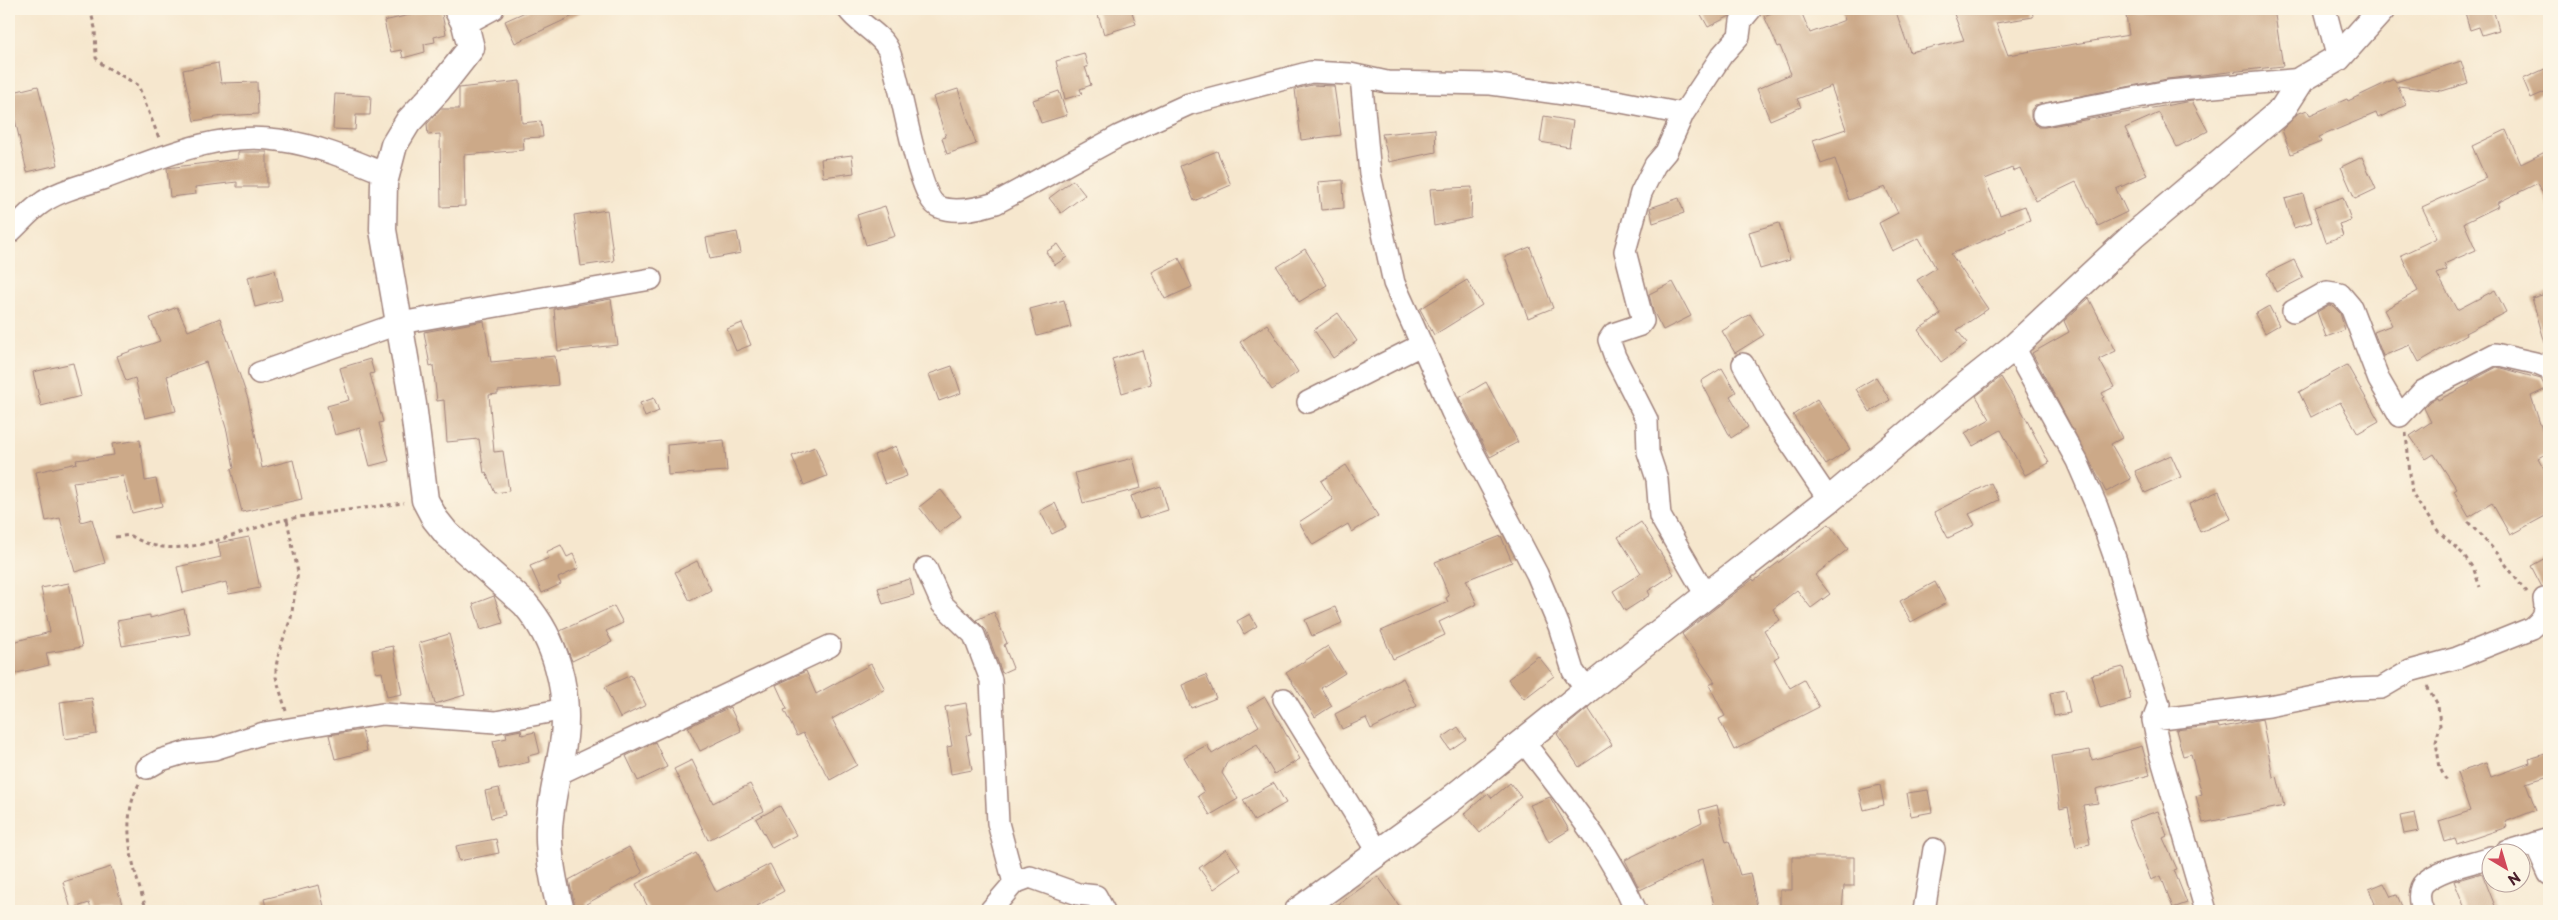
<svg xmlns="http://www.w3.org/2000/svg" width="2558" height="920" viewBox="0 0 2558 920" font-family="'Playpen Sans',sans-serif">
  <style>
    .building { fill: #cca988 }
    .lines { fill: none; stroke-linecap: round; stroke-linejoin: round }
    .minor-casing { stroke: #a0837c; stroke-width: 24 }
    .tertiary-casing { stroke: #a0837c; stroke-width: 29 }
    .path { stroke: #a0837c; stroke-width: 3; stroke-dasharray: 4 4; stroke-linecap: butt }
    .minor { stroke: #fff; stroke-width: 21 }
    .tertiary { stroke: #fff; stroke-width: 26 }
  </style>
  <rect width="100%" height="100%" fill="#fcf5e5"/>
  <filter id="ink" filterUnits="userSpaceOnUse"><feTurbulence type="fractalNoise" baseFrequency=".02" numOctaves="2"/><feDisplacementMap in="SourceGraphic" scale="10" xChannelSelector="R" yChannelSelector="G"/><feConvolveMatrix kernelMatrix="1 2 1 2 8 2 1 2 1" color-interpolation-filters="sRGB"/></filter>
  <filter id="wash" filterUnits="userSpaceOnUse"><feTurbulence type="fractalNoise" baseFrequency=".0096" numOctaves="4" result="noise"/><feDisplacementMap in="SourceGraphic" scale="20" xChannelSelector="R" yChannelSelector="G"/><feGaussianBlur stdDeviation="1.12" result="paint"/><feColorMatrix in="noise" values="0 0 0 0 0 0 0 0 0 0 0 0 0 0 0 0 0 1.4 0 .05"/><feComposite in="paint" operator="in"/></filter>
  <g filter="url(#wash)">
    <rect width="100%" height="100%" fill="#f6e7ce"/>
    <g id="blocks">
      <path class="building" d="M435 9H441L446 34 434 37 435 42 424 44 425 52 403 58 401 50 391 52 384 21Z
        M532 9H588L515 43 505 21Z
        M1096 9H1131L1136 24 1104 34Z
        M1698 9H1735L1730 16 1708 27Z
        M1781 9H1800L1810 33 1845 20 1841 9H1895L1910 52 1964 40 1952 9H2032L2033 17 1996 23 2008 55 2129 35 2125 9H2274L2283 66 2167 79 2035 105 2031 110V118L2038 127H2045L2192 101 2208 131 2177 147 2159 113 2125 128 2147 175 2116 189 2127 212 2098 226 2076 182 2036 201 2020 168 2013 171 2012 168 1985 179 2000 215 2025 206 2030 220 2006 229V231L1951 254 1988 309 1957 330 1967 343 1941 362 1918 330 1941 314 1917 280 1936 268 1919 238 1892 251 1879 223 1898 213 1885 187 1849 200 1835 159 1821 164 1813 140 1846 129 1831 86 1797 99 1801 107 1770 120 1757 89 1791 74 1780 46 1778 47 1764 16Z
        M2464 9H2493L2499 30 2482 35 2479 27 2470 30Z
        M1084 53 1088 67H1085L1091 85 1080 89 1082 94 1065 99 1056 61Z
        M2461 61 2468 83 2442 91 2398 86 2406 105 2378 118 2376 113 2319 137 2321 142 2291 154 2282 130 2297 114 2307 110 2310 115 2347 99 2348 101 2394 79 2396 82Z
        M218 63 221 83 257 82 258 114 223 116 194 121 183 70Z
        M2549 67V90L2531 98 2523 79Z
        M520 81 522 123 541 121 543 137 523 138 524 150 464 155 465 206 441 207 440 134 428 135 427 124 440 109H459V88Z
        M1312 85 1334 86 1341 135 1301 140 1295 89Z
        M38 86 58 165 27 172 9 93Z
        M958 89 976 144 947 154 942 138 946 137 933 97Z
        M1059 91 1067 115 1041 123 1033 100Z
        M335 94 371 96 370 115H356L355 130 333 129Z
        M1544 116 1573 121 1569 147 1540 142Z
        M1435 129 1436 152 1389 162 1382 134Z
        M2506 130 2521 164 2549 150V207L2538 183 2497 203 2499 206 2464 223 2476 250 2444 264 2447 270 2437 274 2457 310 2495 290 2506 312 2465 333 2466 335 2419 362 2410 345 2383 356 2374 332 2392 325 2384 310 2418 291 2401 255 2437 238 2422 207 2486 178 2472 146Z
        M1217 151 1231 185 1194 201 1180 166Z
        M238 152H267V187H237V182L195 187 196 194 170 197 167 168 238 159Z
        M852 155 854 173 823 177 821 159Z
        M2362 157 2376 189 2355 199 2341 167Z
        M1073 180 1085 195 1061 213 1049 198Z
        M1343 180 1344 208 1321 210 1318 182Z
        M1472 187 1471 218 1434 226 1430 189Z
        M2303 194 2312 222 2294 228 2285 199Z
        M2343 197 2351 220 2339 224 2343 236 2326 242 2314 207Z
        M1679 198 1684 213 1653 223 1650 208Z
        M885 206 895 236 866 245 857 215Z
        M607 210 614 261 581 266 574 215Z
        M1779 223 1790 260 1760 269 1749 232Z
        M737 232 741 253 710 259 706 238Z
        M1058 244 1067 257 1055 265 1046 252Z
        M1530 247 1553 308 1528 318 1505 257Z
        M1305 249 1327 285 1299 302 1277 267Z
        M1179 258 1192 287 1165 299 1152 272Z
        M2294 260 2303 278 2276 292 2267 273Z
        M275 270 282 300 255 307 248 277Z
        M1467 280 1482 305 1434 335 1420 309Z
        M1673 282 1691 316 1663 330 1653 311 1649 294Z
        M2549 293V343H2545L2532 298Z
        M2089 298 2116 351 2099 359 2114 387 2102 393 2104 397 2102 398 2122 438 2111 444 2131 479 2106 492 2032 353 2069 332 2064 321Z
        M611 299 618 345 558 351 554 309Z
        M1064 300 1071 327 1037 336 1030 309Z
        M2329 305 2333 306 2340 313 2345 330 2326 337 2317 312Z
        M2269 306 2279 325 2265 333 2255 314Z
        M177 307 188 331 220 318 248 399 262 468 293 460 302 499 242 512 231 469 234 468 227 431 206 362 167 376 176 411 145 418 135 378 126 381 117 356 160 341 150 318Z
        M1338 313 1357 341 1333 358 1314 330Z
        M1750 314 1764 335 1735 353 1722 331Z
        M484 321 491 362 555 356 558 385 498 391V394L489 395 494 452 503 451 509 491 495 493 486 472 484 473 479 439 447 442 444 400 437 401 433 365 430 366 424 332Z
        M742 323 751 345 736 351 727 329Z
        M1267 324 1298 372 1272 390 1240 342Z
        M1142 350 1151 384 1122 393 1112 359Z
        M370 359 374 373 370 374 383 422 379 423 389 461 370 466 360 428 335 435 327 406 349 400 340 368Z
        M73 363 81 396 41 406 33 372Z
        M2347 365 2379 421 2358 433 2340 402 2311 417 2299 392Z
        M952 366 961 393 939 401 929 374Z
        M2497 367 2541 379 2546 389 2531 396 2549 452 2538 458 2549 477V514L2510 535 2492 503 2469 517 2454 491 2457 489 2434 454 2426 459 2410 436 2431 422 2424 408 2431 401 2437 398 2438 400 2470 384 2469 382Z
        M1722 368 1736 392 1730 396 1748 427 1731 438 1701 381Z
        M1876 377 1890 400 1870 412 1856 389Z
        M2001 377 2023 413 2049 463 2025 475 2001 430 1973 446 1965 433 1990 419 1976 396Z
        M1486 382 1518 442 1490 457 1459 398Z
        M654 398 659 411 645 417 640 403Z
        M1817 399 1850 449 1826 465 1793 415Z
        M140 440 145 481 156 479 162 506 132 513 123 476 73 482 81 522 92 519 105 563 75 572 60 518 46 521 36 472 77 463 76 460 114 455 112 444Z
        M724 440 727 471 668 475 667 445Z
        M896 446 907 476 885 484 874 455Z
        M815 447 827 476 804 485 792 456Z
        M2171 455 2181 477 2145 493 2135 471Z
        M1133 458 1141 488 1083 503 1075 473Z
        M1346 465 1378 516 1352 532 1348 524 1313 545 1299 522 1333 500 1321 481Z
        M1991 483 1999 500 1969 514 1975 525 1948 538 1934 512Z
        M1161 486 1168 510 1139 519 1131 496Z
        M941 490 961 516 939 533 919 507Z
        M2219 491 2231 519 2200 532 2189 504Z
        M1055 503 1066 527 1052 534 1040 511Z
        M1641 522 1674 574 1648 591 1650 595 1625 611 1613 591 1641 573 1618 537Z
        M1829 524 1848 549 1815 575 1830 594 1811 608 1797 590 1773 609 1780 620 1764 630 1779 656 1774 659 1790 688 1804 680 1819 707 1734 750 1719 719 1725 716 1709 685 1715 682 1682 634 1753 579 1754 581Z
        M1501 536 1512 562 1466 580 1477 604 1439 622 1445 635 1393 659 1381 631 1448 602 1446 598 1449 596 1435 562Z
        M249 537 260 588 229 594 226 582 183 593 177 567 221 557 218 543Z
        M561 545 567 557 573 554 579 568 558 578 561 584 542 593 530 566 549 558 546 552Z
        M2549 556V588L2542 587 2531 566Z
        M697 561 711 590 690 601 675 572Z
        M910 579 914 595 883 604 878 588Z
        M1935 582 1946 603 1911 622 1900 601Z
        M69 583 82 647 46 653 49 665 9 675V643L50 632 41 588Z
        M494 596 503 623 481 630 473 604Z
        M614 606 623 623 606 631 612 642 572 661 560 631Z
        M1335 607 1342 623 1312 636 1305 620Z
        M184 609 190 634 122 646 117 621 150 615V618Z
        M994 612 1007 643 1004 645 1013 668 1002 673 986 630 976 620Z
        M1250 614 1257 626 1244 634 1237 621Z
        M449 634 465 695 435 704 419 643Z
        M393 646 402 694 387 697 382 672 376 673 372 650Z
        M1328 646 1345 673 1321 688 1332 706 1315 717 1286 673Z
        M1538 656 1554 676 1524 699 1508 679Z
        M871 664 885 689 832 719 857 765 830 780 803 733 797 736 784 710 787 709 776 685 806 671 816 694Z
        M2123 667 2131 699 2100 708 2091 675Z
        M631 675 646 705 620 718 605 687Z
        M1206 675 1216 698 1191 708 1182 685Z
        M1403 678 1417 706 1371 729 1366 718 1342 729 1335 714Z
        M2065 690 2070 713 2054 716 2050 693Z
        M1265 697 1300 759 1274 774 1257 745 1227 762 1222 773 1238 799 1210 815 1198 796 1204 792 1184 757 1207 745 1212 754 1259 726 1248 707Z
        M92 698 97 734 65 739 60 702Z
        M966 703 971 734 966 735 972 770 951 774 947 747 952 746 945 707Z
        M730 707 741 731 700 751 688 727Z
        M1588 708 1612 745 1579 767 1557 734Z
        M2262 719 2273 777 2277 776 2284 806 2203 823 2196 796 2202 794 2191 754 2183 756 2176 730 2218 725 2219 728Z
        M1458 727 1466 739 1450 750 1442 738Z
        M362 730 367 751 335 759 329 735Z
        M521 730 522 735 535 732 540 753 528 756 529 762 499 769 493 741 507 738 506 733Z
        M655 742 667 767 638 781 626 756Z
        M2142 746 2150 775 2096 789 2098 803 2083 805 2090 844 2076 847 2068 807 2060 809 2052 756 2090 750 2092 760Z
        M2549 753V776L2526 783 2536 810 2505 822 2507 827 2457 844 2455 839 2445 842 2439 821 2470 811 2457 773 2486 763 2491 777 2530 763 2529 759Z
        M692 760 713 803 750 784 764 811 708 840 674 769Z
        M1274 783 1286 803 1254 821 1243 800Z
        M1510 783 1521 797 1480 833 1464 814 1488 793 1492 798Z
        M1880 785 1884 805 1864 810 1859 790Z
        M499 788 505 815 491 818 485 791Z
        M1928 790 1932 812 1911 816 1907 793Z
        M1550 797 1569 830 1549 842 1530 805Z
        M1717 805 1726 842 1729 841 1740 875 1750 873 1758 911H1734V905L1715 909 1703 859 1640 890 1625 860 1702 822 1699 810Z
        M780 806 796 835 772 848 756 819Z
        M2158 811 2167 836 2163 838 2177 869 2174 870 2187 903 2173 908 2161 876 2151 880 2128 821Z
        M2415 813 2419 831 2404 834 2400 816Z
        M496 839 499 853 459 861 456 846Z
        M629 847 643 873 586 904 590 911H576L569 880Z
        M1226 849 1241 870 1214 889 1199 868Z
        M696 853 716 892 770 864 784 891 757 906 759 911H650L636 884Z
        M1792 857H1854V886H1844L1842 911H1780V890H1792Z
        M111 867 124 911H92L89 903 71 909 63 882Z
        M2482 873 2497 911H2466L2454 881Z
        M1378 876 1403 911H1329Z
        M2384 883 2391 897 2397 895 2404 911H2358L2375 904 2369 889Z
        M319 885 325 911H267L264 899Z"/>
    </g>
  </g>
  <g filter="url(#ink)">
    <use href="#blocks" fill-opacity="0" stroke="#a0837c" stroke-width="1"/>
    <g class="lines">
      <g class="minor-casing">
        <path id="minor" d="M848 9C858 24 880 33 888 49 901 76 916 198 939 207 956 214 979 208 996 203L1119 136 1189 104 1311 72 1350 74 1387 82 1491 84 1621 102 1683 114
          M2325 9 2338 58
          M465 24 493 9
          M1361 77 1370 174 1394 283 1452 412 1537 574 1559 626 1573 671 1587 691
          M2043 115 2169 91 2302 79
          M9 233C19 224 28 213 39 205 57 191 81 186 102 179 158 159 216 131 278 140 316 145 350 159 386 174
          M2293 311 2327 292 2340 294 2351 307 2379 380 2400 416 2423 391 2495 354 2535 363 2549 369
          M2014 347 2077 461 2097 507 2116 561 2140 646 2159 704 2153 720 2160 753 2206 911
          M1743 364 1771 414 1829 500
          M259 373 400 323 651 279
          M1308 402 1421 345
          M926 568 942 604 974 635 991 680 998 823 1014 883
          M1707 597 1660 516 1657 479 1648 452 1647 420 1615 357 1609 340 1613 334 1640 325 1643 321 1625 251 1641 193 1655 165 1666 152 1683 114 1722 55 1739 36 1741 21 1751 9
          M1284 699 1379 853
          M2153 720 2269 706 2354 689 2381 688 2410 671 2457 658 2532 628C2543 619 2547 613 2544 599
          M1523 741C1564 795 1609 848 1636 911
          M147 768 161 760 187 752 214 749 264 733 382 714 496 722 565 709
          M556 775 830 646
          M2535 843 2549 874
          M2506 852 2549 839
          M990 911 1014 883 1030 877 1078 894 1096 896 1104 911
          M1924 911 1934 849
          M2423 911C2419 903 2417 889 2425 882 2442 868 2470 864 2490 857"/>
      </g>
      <g class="tertiary-casing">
        <path id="tertiary" d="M457 9 465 24 471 48 438 90 408 122 394 145 384 183 383 230 413 404 425 500 435 519 447 534 525 604C556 640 569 690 564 737 560 767 551 797 549 828 548 855 554 885 561 911
          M1298 911 1444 805 1637 650 1829 500 1960 390 2014 347 2134 235 2282 110 2302 79 2338 58 2382 9"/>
      </g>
      <path class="path" d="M90 9 95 28 96 58 103 65 138 85 159 138
        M2406 433 2412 494 2438 531 2464 555 2474 570 2480 587
        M2468 522 2498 554 2526 592
        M115 537 130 535C178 567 238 529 288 519 326 512 366 508 404 503
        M2427 686 2438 705 2440 726 2436 742 2440 768 2447 782
        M286 711 276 677V666L280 648 291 618 298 572 287 520
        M139 784C118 823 134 872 147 911"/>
      <use href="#minor" class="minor"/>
      <use href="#tertiary" class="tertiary"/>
    </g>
  </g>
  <rect width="2558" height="920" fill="none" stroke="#fcf5e5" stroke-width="30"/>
  <g transform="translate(2506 868) rotate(142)"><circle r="24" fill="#fcf5e5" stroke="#b59f9b"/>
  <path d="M0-4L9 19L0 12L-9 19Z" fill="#d1495b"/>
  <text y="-8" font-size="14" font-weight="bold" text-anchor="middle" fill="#4a1f2b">N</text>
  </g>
</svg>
